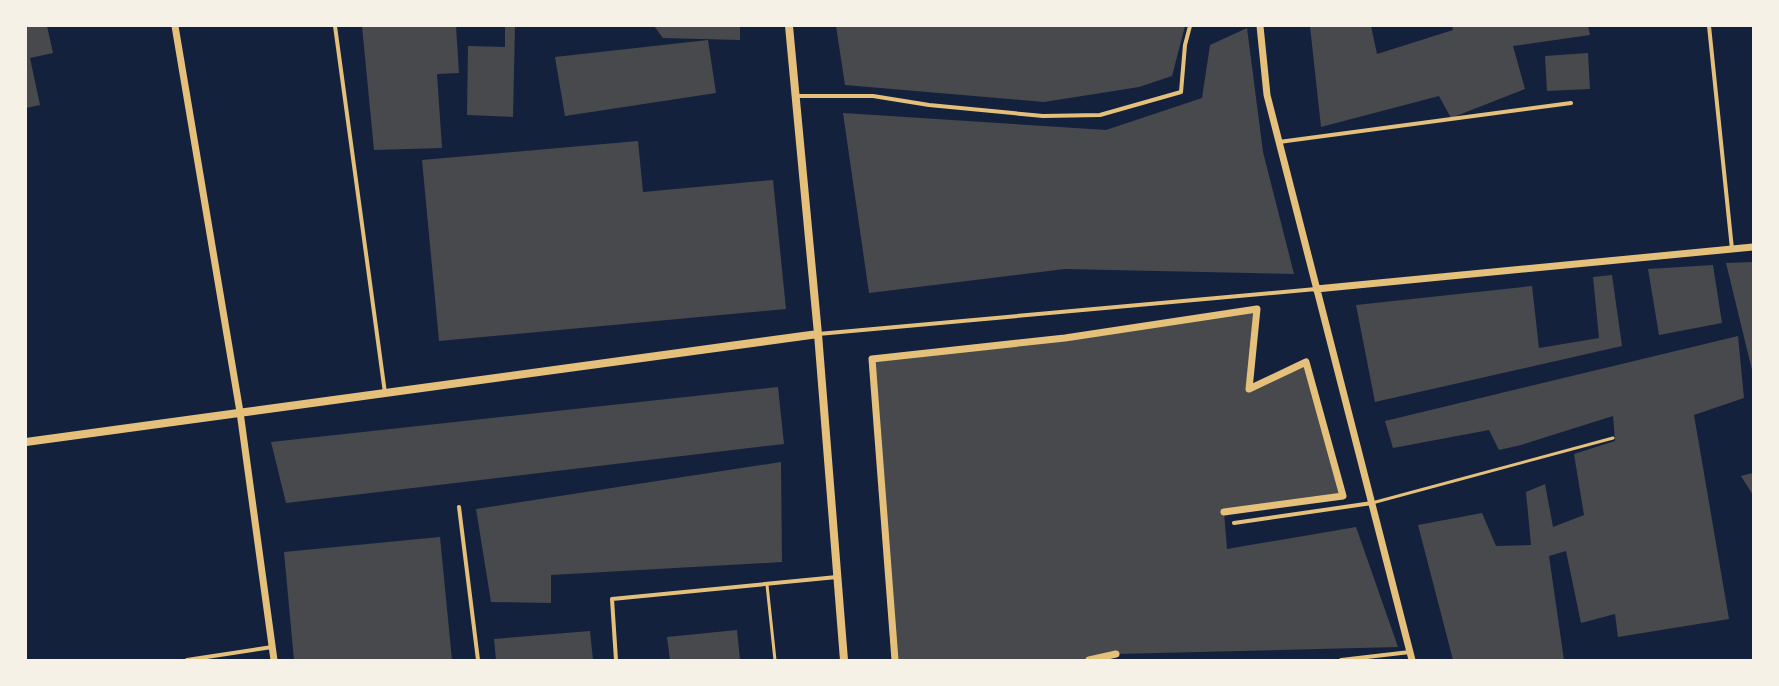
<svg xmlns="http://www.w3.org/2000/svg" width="1779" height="686" viewBox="0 0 1779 686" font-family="'PT Sans Narrow',sans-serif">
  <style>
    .building { fill: #48494c }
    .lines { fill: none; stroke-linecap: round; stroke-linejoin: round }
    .service { stroke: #e5c07b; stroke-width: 3 }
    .minor { stroke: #e5c07b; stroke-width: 4 }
    .tertiary { stroke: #e5c07b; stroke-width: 7 }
    .secondary { stroke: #e5c07b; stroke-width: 8 }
  </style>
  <rect width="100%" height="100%" fill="#14213d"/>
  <path class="building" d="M26 26H47L53 53 30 58 40 105 26 108Z
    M362 26H456L459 73 437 74 442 148 374 150Z
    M505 26H515L513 117 467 115 468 46 505 47Z
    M654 26H740V40L663 38Z
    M836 26H1185L1172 76 1139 87 1044 102 845 85Z
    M1310 26H1371L1377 54 1453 30 1452 26H1588L1590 35 1513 46 1525 89 1451 118 1439 96 1321 127Z
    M1247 28 1263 152 1294 274 1065 269 869 293 843 113 1106 130 1202 98 1210 45Z
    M708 40 716 93 565 116 555 57Z
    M1588 53 1590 89 1547 91 1545 56Z
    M638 141 643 192 773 180 786 309 439 341 422 160Z
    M1753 262V370H1752L1726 263Z
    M1713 265 1722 323 1659 335 1648 269Z
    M1612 275 1622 346 1375 402 1356 305 1532 286 1539 348 1599 338 1593 277Z
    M1257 309 1249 389 1306 362 1343 496 1224 512 1227 549 1356 527 1398 647 1116 654 1089 660H895L872 359 1065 338Z
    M1738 336 1744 398 1694 415 1729 619 1618 637 1615 614 1581 623 1566 551 1549 556 1564 660H1453L1418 525 1482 513 1496 546 1531 545 1526 492 1545 484 1553 527 1584 515 1574 454 1615 441 1613 416 1521 445 1499 450 1489 430 1393 448 1385 421Z
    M778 387 784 444 286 503 271 442Z
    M781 462 782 562 551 575V603L491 602 476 509Z
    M1753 473V495L1741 476Z
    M440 537 452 660H294L284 552Z
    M737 630 740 660H670L667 637Z
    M590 631 593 660H496L494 639Z"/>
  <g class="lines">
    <path class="service" d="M1372 503 1613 438
      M767 585 775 660"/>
    <path class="minor" d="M335 26 385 393
      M1709 26 1732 249
      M796 96H873L929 105 1043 116 1100 115 1181 92 1185 45 1190 26
      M1279 142 1571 103
      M818 334 1316 289
      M459 507 478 660
      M1234 523 1372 503
      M187 660 272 647
      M616 660 612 599 837 577
      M1341 660 1410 652"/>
    <path class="tertiary" d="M175 26 240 412 274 660
      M1260 26 1267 95 1412 660
      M1316 289 1753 247
      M895 660 872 359 1065 338 1257 309 1249 389 1306 362 1343 496 1224 512
      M1089 660 1116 654"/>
    <path class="secondary" d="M789 26 818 334 844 660
      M26 442 818 334"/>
  </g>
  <rect width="1779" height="686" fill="none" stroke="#f6f1e7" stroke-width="54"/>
</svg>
